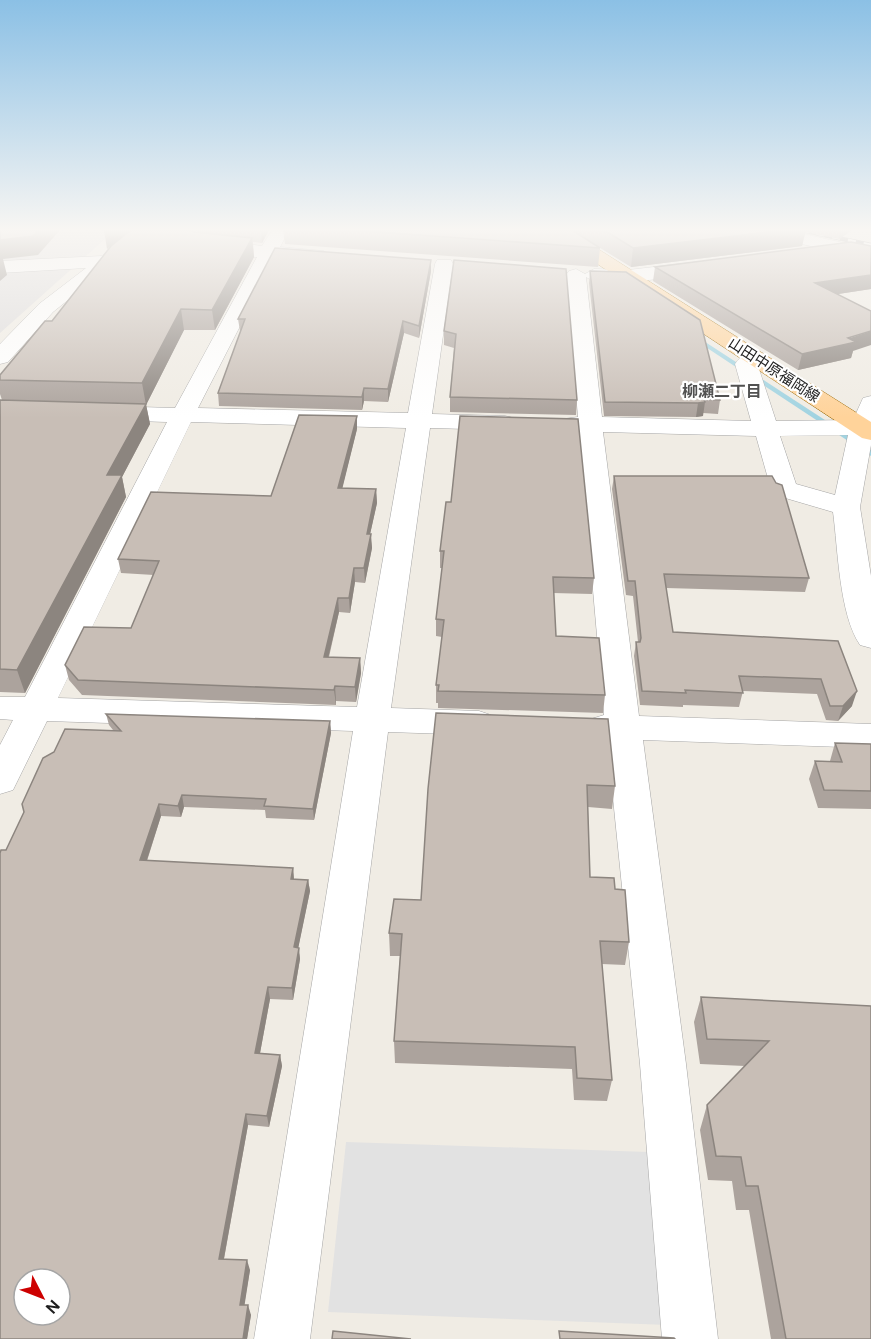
<svg xmlns="http://www.w3.org/2000/svg" width="871" height="1339" viewBox="0 0 871 1339" font-family="'DM Sans','Noto Sans JP',sans-serif">
  <style>
    .residential { fill: #dddbdb }
    .parking { fill: #e2e2e2 }
    .lines { fill: none; stroke-linecap: round; stroke-linejoin: round }
    .stream { fill: #a0d3e1; fill-rule: evenodd }
    .minor-casing { stroke: #a5a5a5; stroke-width: 1 }
    .major-casing { stroke: #960; stroke-width: 1 }
    .minor { fill: #fff; fill-rule: evenodd }
    .major { fill: #ffd39a; fill-rule: evenodd }
    .rail-casing { stroke: #6c6c6c; stroke-width: 4.5 }
    .rail { stroke: #fff; stroke-width: 3; stroke-dasharray: 8; stroke-linecap: butt }
    .wall { fill: #aca39d }
    .shaded-wall { fill: #8c857f }
    .building { fill: #c8beb6; stroke: #8c857f; stroke-width: 1.5; fill-rule: evenodd }
    .labels { text-anchor: middle; stroke-width: 4.5; stroke-linejoin: round; paint-order: stroke }
    .far-street-label { font-size: 15px; fill: #1e1e1e; stroke: #fff }
    .far-neighbourhood-label { font-size: 16px; font-weight: bold; fill: #515151; stroke: #fff }
  </style>
  <rect width="100%" height="100%" fill="#f0ece4"/>
  <path class="residential" d="M0 230H115L0 333Z"/>
  <path class="parking" d="M346 1142 649 1152 668 1325 328 1312Z"/>
  <g class="lines">
    <path class="stream" d="M692 336H696L871 450V456L692 338Z"/>
    <g class="minor-casing">
      <path id="minor" d="M135 230H155L53 312 8 362 0 364V344L39 304 86 268 0 273V261L102 256Z
        M168 230H190L211 239 262 246 272 230H284L287 234 280 247 324 251 327 255 324 259 318 261 275 258 198 408 408 413 435 264 437 260H451L453 264 432 414 505 416 514 418 517 423 514 428 505 430 430 428 391 708 479 711 491 715 496 723 491 731 479 735 388 732 310 1339H254L353 731 47 721 13 790 0 794V745L13 720 0 719V697H25L167 422 104 420 96 418 92 413 96 408 104 406 175 408 257 257C232 255 185 251 168 230ZM191 422 406 428 357 707 58 698Z
        M751 230H786L871 249V259L760 235Z
        M697 262 704 264 706 268 704 272C683 277 601 288 586 277L602 417 751 421 735 364C742 354 751 350 763 353L766 358 758 366 776 421 853 420 863 398 871 396V445L860 507 871 576V648L860 645C839 614 838 549 833 512L775 495 771 489 756 436 603 432 639 716 871 724V748L643 740 686 1064 718 1339H662L640 1064 607 739 591 735 585 727 591 719 604 715 579 431 563 429 560 424 563 419 578 417 566 275 569 271 576 269 585 274 594 269 628 270ZM848 435 835 495 796 484 780 436Z"/>
    </g>
    <g class="major-casing">
      <path id="major" d="M546 230H568L871 422V440L862 438Z"/>
    </g>
    <use href="#minor" class="minor"/>
    <use href="#major" class="major"/>
    <g class="rail-casing">
      <path id="rail" d="M801 230 871 245"/>
    </g>
    <use href="#rail" class="rail"/>
  </g>
  <path class="wall" d="M194 230H269L262 243 253 242 254 257 215 330H184L146 405 150 424 122 477 126 497 25 693 0 692V400H2L0 394V375L52 321 194 232 200 233Z
    M283 230H852L839 239 805 232 802 246 631 267 576 233 600 248 598 267 285 244Z
    M431 260V271L419 338 404 333 388 402 364 401 362 410 219 406 218 393 241 331H240L238 319Z
    M454 260 577 400 576 415 450 412V397L454 348 444 345V331Z
    M655 267 871 289 838 294 853 351 851 358 798 370 653 281Z
    M590 271 720 400 718 414 703 413V416L696 417 604 416 589 283Z
    M357 429 342 488 376 489 377 503 370 534 372 548 365 583 355 582 350 613 339 612 329 657 360 658 361 673 356 702 336 701V705L82 695 69 680 65 665 131 628 154 575 121 573 118 559 271 496Z
    M614 476 809 578 805 592 666 588 673 632 838 641 852 706 838 721 826 720 817 694 743 691 739 707 683 705V707L640 705 634 656 636 642H638L633 596 626 595 612 489Z
    M446 502 594 578 592 594 553 593 556 636 605 695 603 713 438 708V703H436V685L442 637 436 636V619L442 568H440V551Z
    M436 713 615 786 612 809 588 807 590 877 615 889 629 942 625 965 602 964 612 1080 607 1101 574 1100 572 1069 395 1063 394 1041 400 956H390L389 933 421 900Z
    M106 714 330 721 331 733 314 820 266 818 265 810 184 807 181 817 161 816 147 861 293 868 294 879 308 880 310 891 298 948 300 959 293 1000 270 999 260 1053 280 1055 282 1066 269 1127 248 1125 224 1259 250 1270 244 1305 251 1315 247 1339 6 850 113 730 109 725Z
    M835 743 871 744V809L818 808 809 779 815 761H830Z
    M701 997 871 1006V1339H771L749 1210H736L732 1181 708 1180 700 1130 707 1105 745 1066 700 1064 694 1022Z"/>
  <path class="shaded-wall" d="M39 230H60L38 255 3 259 7 275 0 281V240Z
    M104 230H131L107 249Z
    M261 230H269L262 243Z
    M785 230H806L802 246 631 267 633 248Z
    M841 230H852L839 239Z
    M252 238 254 257 215 330 212 310Z
    M431 260V271L419 338V326Z
    M871 275V289L812 298 815 283Z
    M181 309 184 330 146 405 142 383Z
    M403 321 404 333 388 402V389Z
    M871 331V345L853 351 851 358 798 370 802 354Z
    M364 388V401L362 410V397Z
    M705 402 703 416 696 417 698 403Z
    M146 404 150 424 122 477 126 497 25 693 17 670 107 475Z
    M357 416V429L339 502 338 488Z
    M376 489 377 503 367 548V534Z
    M371 534 372 548 365 583 364 568Z
    M354 568 355 582 350 613 349 598Z
    M338 598 339 612 325 671 324 657Z
    M360 658 361 673 356 702 355 687Z
    M335 686 336 701V705L334 690Z
    M857 691 852 706 838 721 843 706Z
    M330 721 331 733 314 820 313 809Z
    M182 795 184 807 181 817 178 806Z
    M159 804 161 816 143 872 140 860Z
    M293 868 294 880 291 879Z
    M308 880 310 891 296 959 294 947Z
    M299 948 300 959 293 1000 292 988Z
    M268 987 270 999 258 1064 255 1053Z
    M280 1055 282 1066 269 1127 267 1116Z
    M246 1114 248 1125 222 1269 219 1259Z
    M247 1260 250 1270 243 1315 240 1305Z
    M248 1305 251 1315 247 1339H243Z"/>
  <path class="building" d="M0 230H39L33 236 0 240Z
    M131 230H190L194 232 252 238 212 310 181 309 142 383 0 380V375L45 321H52L111 246Z
    M350 230H572L600 248Z
    M604 230H785L633 248Z
    M851 242 871 246V275L815 283 871 311V331L848 338 856 342 802 354 655 267Z
    M275 248 431 260 419 326 403 321 388 389 364 388 362 397 218 393 245 319H238Z
    M454 260 566 269 577 400 450 397 456 334 444 331Z
    M590 271 626 272 700 320 720 400 704 399 705 402 698 403 605 402Z
    M0 400 146 404 107 475H122L17 670 0 669Z
    M299 415 357 416 338 488 376 489 367 534H371L364 568H354L349 598H338L324 657 360 658 355 687 335 686 334 690 78 680 65 665 84 627 131 628 159 561 118 559 151 492 271 496Z
    M460 416 578 419 594 578 553 577 556 636 599 638 605 695 438 691 439 685H436L444 620 436 619 444 551H440L446 502H451Z
    M614 476H772L776 483 782 485 809 578 664 574 673 632 838 641 857 691 843 706H830L821 679 739 676 743 693 685 690 686 693 642 691 636 642H640L641 638 635 581H628Z
    M436 713 608 719 615 786 587 785 590 877 614 878 615 889 625 890 629 942 600 941 612 1080 577 1078 575 1047 394 1041 402 934 389 933 394 899 421 900 428 789Z
    M106 714 330 721 313 809 264 806 266 799 182 795 178 806 159 804 140 860 293 868 291 879 308 880 294 947 299 948 292 988 268 987 255 1053 280 1055 267 1116 246 1114 219 1259 247 1260 240 1305H248L243 1339H0V853L1 850H6L24 812 22 804 43 758 54 752 65 729 121 731ZM24 1279H60V1315H24Z
    M835 743 871 744V791L824 790 815 761 842 762Z
    M701 997 871 1006V1339H786L758 1186H746L741 1157 716 1156 707 1105 769 1041 707 1039Z
    M333 1331 411 1339H332Z
    M559 1331 674 1338 675 1339H560Z"/>
  <linearGradient id="sky" x2="0" y2="1"><stop stop-color="#8bc0e5"/><stop offset="0.55" stop-color="#f8f6f3"/><stop offset="1" stop-color="#f8f6f3" stop-opacity="0"/></linearGradient>
  <rect width="871" height="418" fill="url(#sky)"/>
  <g class="labels">
    <g class="far-street-label">
      <text transform="translate(774 370) rotate(33)" y="5">山田中原福岡線</text>
    </g>
    <g class="far-neighbourhood-label">
      <text x="722" y="397">柳瀬二丁目</text>
    </g>
  </g>
  <g transform="translate(42 1297) rotate(132)"><circle r="28" fill="#ffffff" stroke="#a5a5a5" stroke-width="1.5"/>
  <path d="M0-4.5L10 22L0 15L-10 22Z" fill="#cd0000"/>
  <text y="-9" font-size="16" font-weight="bold" text-anchor="middle" fill="#1e1e1e">N</text>
  </g>
</svg>
